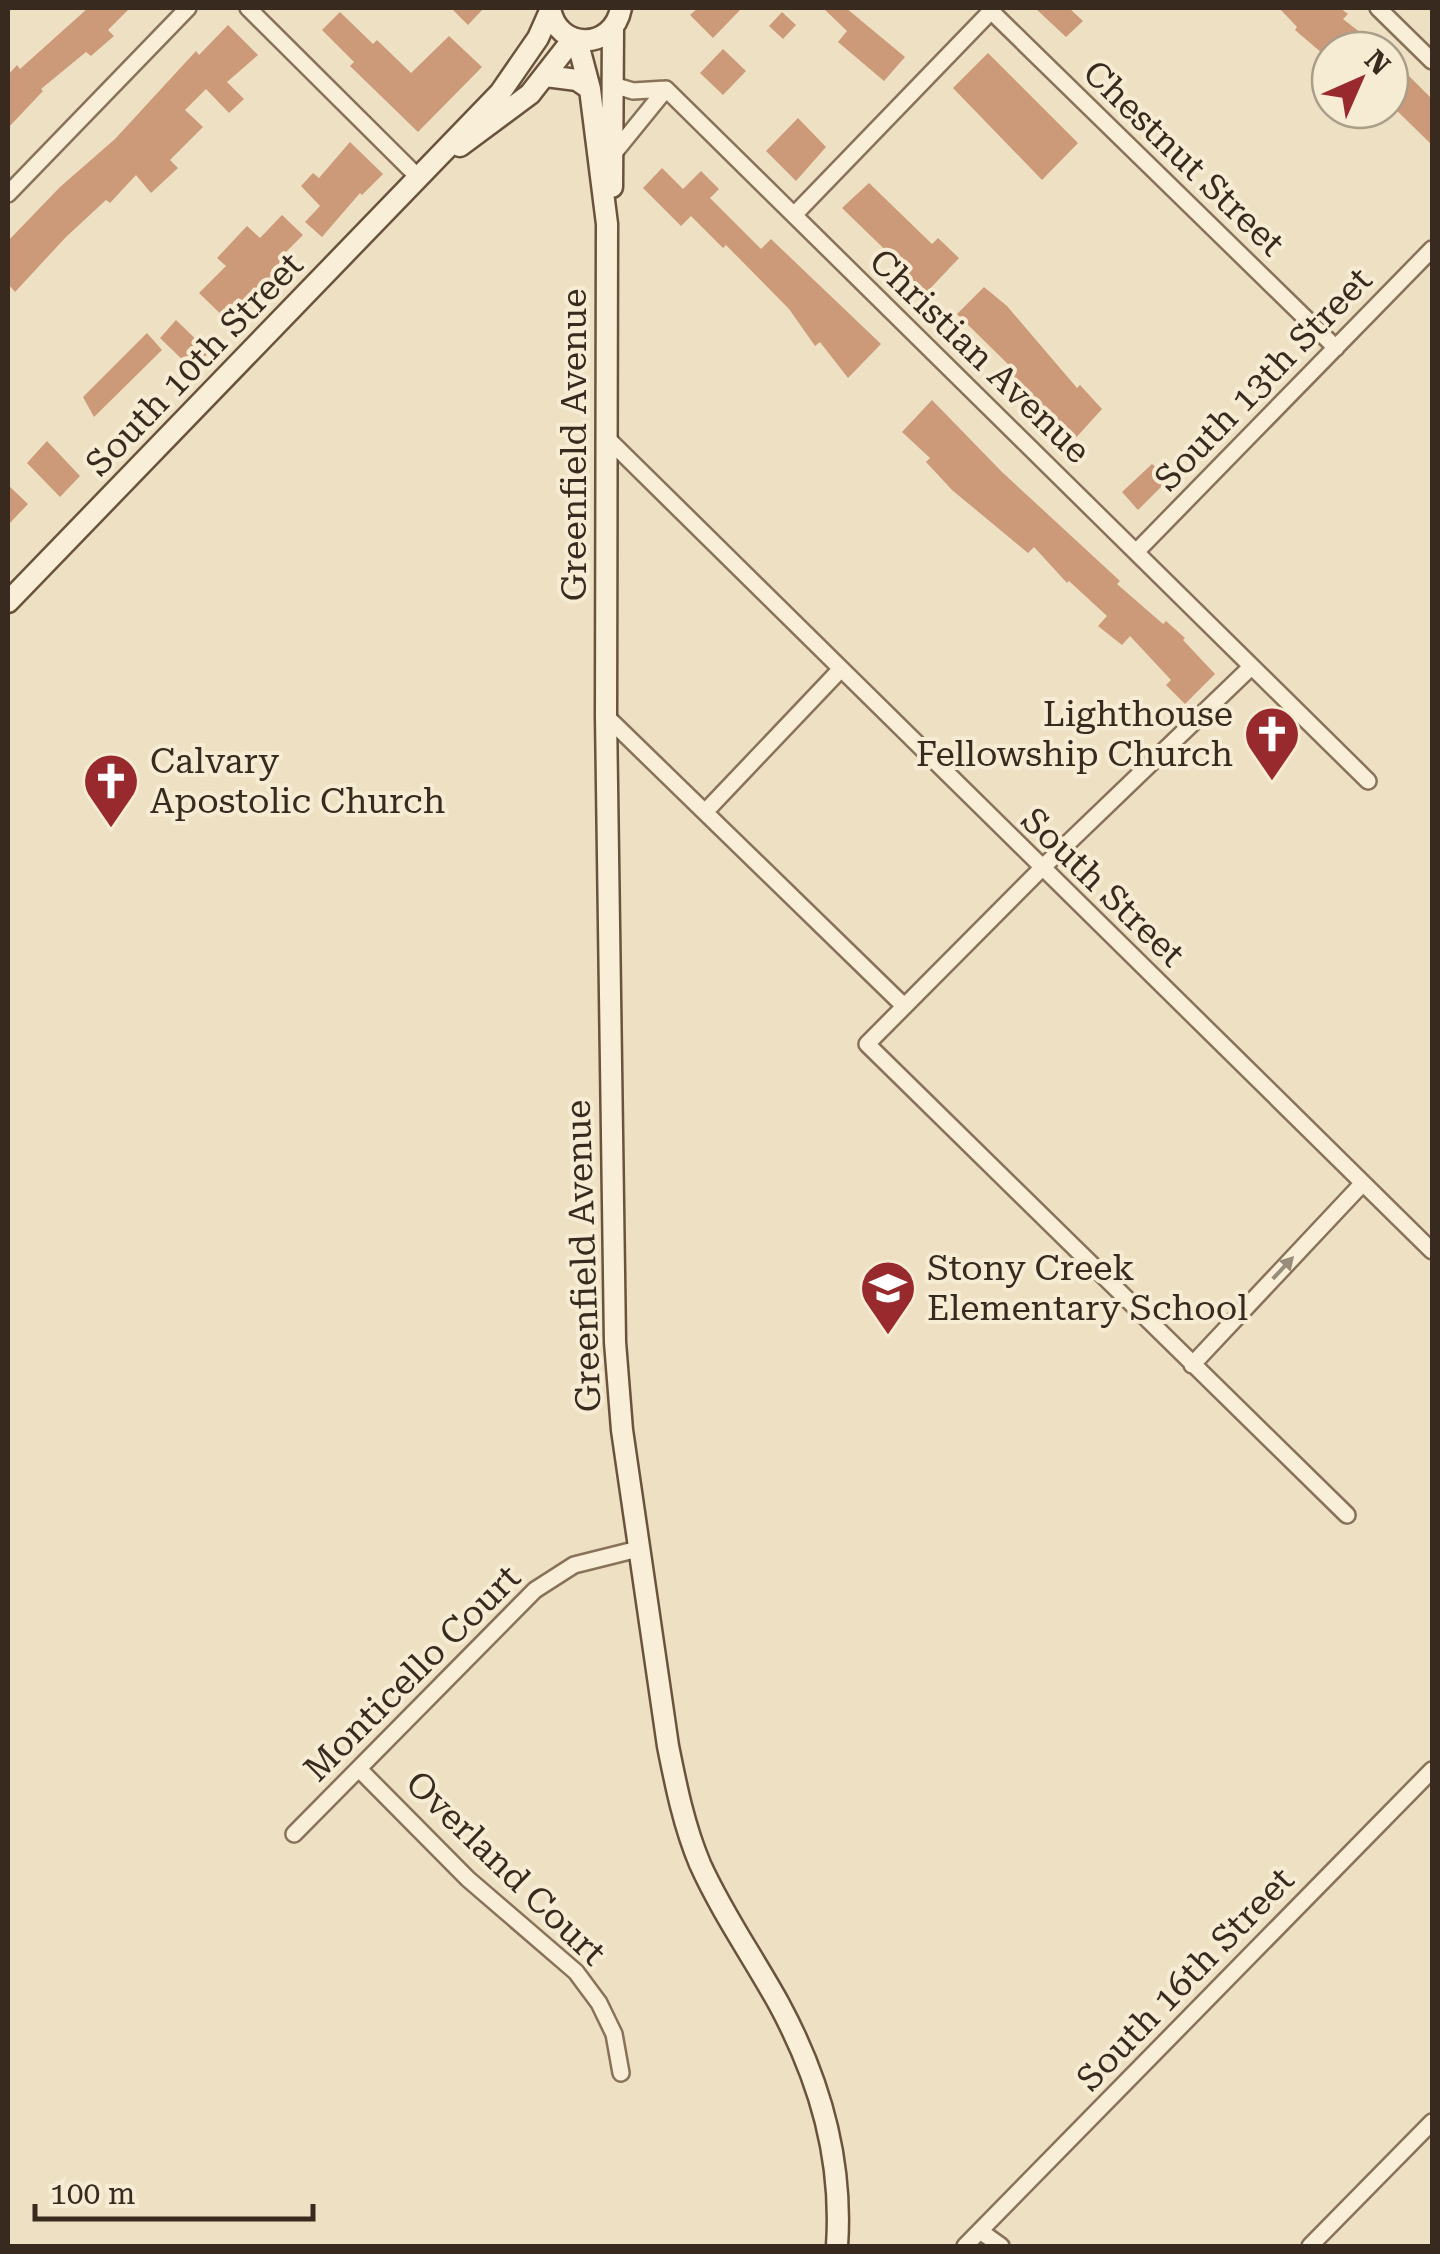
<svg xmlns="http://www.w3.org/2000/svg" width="1440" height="2254" viewBox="0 0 1440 2254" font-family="'Roboto Serif',serif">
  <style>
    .building { fill: #cc9a79 }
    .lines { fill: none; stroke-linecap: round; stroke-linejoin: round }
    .street-casing { stroke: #89725a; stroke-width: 20 }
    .secondary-casing { stroke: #6a533d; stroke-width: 25 }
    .street { stroke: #f9eed7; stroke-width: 15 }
    .secondary { stroke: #f9eed7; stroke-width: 20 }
    .oneway { fill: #988c7a }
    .labels { text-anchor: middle; stroke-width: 8; stroke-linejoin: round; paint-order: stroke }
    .street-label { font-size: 35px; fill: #382a1e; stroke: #f6ebd3 }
    .poi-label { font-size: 35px; fill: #382a1e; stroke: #f6ebd3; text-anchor: start }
  </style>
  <rect width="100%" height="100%" fill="#eee0c3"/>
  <path class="building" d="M88 8H130L108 30 114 36 91 56 86 52 41 89 43 91 8 128V75L17 65 20 69Z
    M451 8H484L468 25Z
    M698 8H742L713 38 690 15Z
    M823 8H846L905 57 884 81 838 42 847 31Z
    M1035 8H1069L1083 21 1066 37Z
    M1279 8H1340L1348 14 1343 19 1383 50H1330V60L1295 30 1297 27Z
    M340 12 373 44 377 40 411 73 449 36 482 67 418 132 350 66 354 62 322 30Z
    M782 12 796 25 783 39 769 26Z
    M228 25 258 55 227 82 244 99 229 113 206 89 185 110 203 127 170 160 178 168 151 193 136 175 110 203 106 200 66 237 15 292 8 284V241L60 187 115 139 196 51 199 55Z
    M723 49 746 71 723 95 700 73Z
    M988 53 1078 143 1042 180 953 88Z
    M1400 67 1432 99V145L1390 104V77Z
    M798 118 826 147 796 181 766 151Z
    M350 142 383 174 362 195 360 193 322 237 305 222 320 206 301 186 313 173 319 178Z
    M662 168 683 189 701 171 719 189 710 198 761 249 771 239 881 344 848 378 820 342 815 346 789 309 726 245 723 248 691 216 681 226 643 188Z
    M869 183 932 244 938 238 959 258 925 294 904 273 906 270 842 208Z
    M282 215 303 235 280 258 287 265 232 325 199 293 226 266 217 258 247 226 260 238Z
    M984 287 1007 306 1077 388 1080 385 1102 409 1073 441 1011 376 1016 372 957 314Z
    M176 320 209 352 193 370 160 338Z
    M147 333 162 350 94 417 83 397Z
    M932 400 1002 472 1120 581 1117 584 1163 624 1166 621 1185 638 1183 640 1215 674 1185 704 1166 685 1171 680 1130 636 1122 645 1098 626 1107 616 1069 581 1067 583 1034 547 1028 553 952 490 926 462 930 458 902 432Z
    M47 441 80 476 60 497 27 463Z
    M1152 464 1169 479 1138 510 1122 492Z
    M8 485 28 504 8 525Z"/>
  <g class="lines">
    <g class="street-casing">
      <path id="street" d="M248 8 419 178
        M1378 8 1432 61
        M991 11 1336 348
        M613 85 633 91 666 89
        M666 89 1368 781
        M614 153 666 89
        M8 194 188 8
        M794 215 994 8
        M606 437 1432 1251
        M1137 551 1432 249
        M1250 668 1042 868 867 1044 1347 1515
        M606 716 904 1006
        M706 811 840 670
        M1192 1365 1363 1183
        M359 1769 468 1879 576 1972 599 2003 614 2034 621 2073
        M294 1834 535 1590 574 1565 638 1549
        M980 2231 1001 2246
        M965 2246 1432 1770
        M1310 2246 1432 2122"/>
    </g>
    <g class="secondary-casing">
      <path id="secondary" d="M550 8C557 51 613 51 621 8
        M577 40 590 89 607 224 606 716 615 1342 622 1430 668 1746C676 1786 684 1826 700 1864 722 1913 753 1957 779 2004 820 2080 843 2159 837 2246
        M546 76 577 80 590 89
        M460 146 530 94 573 39
        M612 187 613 28
        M8 602 500 93 538 38 550 11"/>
    </g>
    <use href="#street" class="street"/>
    <use href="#secondary" class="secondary"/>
  </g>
  <defs><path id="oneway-solid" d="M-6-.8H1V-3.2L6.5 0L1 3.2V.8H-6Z" transform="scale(2.5)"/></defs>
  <use class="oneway" href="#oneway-solid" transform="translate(1283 1268) rotate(-47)"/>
  <defs>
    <g id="church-pin" transform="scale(2.875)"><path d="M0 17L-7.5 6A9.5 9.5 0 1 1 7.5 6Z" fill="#982a2d" stroke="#f6ebd3"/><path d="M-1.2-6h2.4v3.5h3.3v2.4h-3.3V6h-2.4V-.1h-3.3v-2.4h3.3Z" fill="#fff"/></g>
    <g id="school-pin" transform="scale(2.875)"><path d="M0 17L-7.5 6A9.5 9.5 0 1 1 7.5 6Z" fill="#982a2d" stroke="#f6ebd3"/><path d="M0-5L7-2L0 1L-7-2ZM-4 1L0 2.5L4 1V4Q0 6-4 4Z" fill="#fff"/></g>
  </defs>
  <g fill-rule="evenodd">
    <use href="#church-pin" x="1272" y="734"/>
    <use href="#church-pin" x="111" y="781"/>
    <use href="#school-pin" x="888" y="1288"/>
  </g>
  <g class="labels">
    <g class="street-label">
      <text transform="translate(1184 158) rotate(44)" y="12">Chestnut Street</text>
      <text transform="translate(980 356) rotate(44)" y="12">Christian Avenue</text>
      <text transform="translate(194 364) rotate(-46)" y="12">South 10th Street</text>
      <text transform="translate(1263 379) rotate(-46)" y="12">South 13th Street</text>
      <text transform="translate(574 445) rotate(-90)" y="12">Greenfield Avenue</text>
      <text transform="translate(1103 887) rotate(44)" y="12">South Street</text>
      <text transform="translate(583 1256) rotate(-92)" y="12">Greenfield Avenue</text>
      <text transform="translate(412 1673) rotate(-45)" y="12">Monticello Court</text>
      <text transform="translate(506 1868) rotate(44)" y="12">Overland Court</text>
      <text transform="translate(1185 1979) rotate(-46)" y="12">South 16th Street</text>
    </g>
    <g class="poi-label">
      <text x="1233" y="726" text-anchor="end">Lighthouse<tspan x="1233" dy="40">Fellowship Church</tspan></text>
      <text x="150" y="773">Calvary<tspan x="150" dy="40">Apostolic Church</tspan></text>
      <text x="927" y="1280">Stony Creek<tspan x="927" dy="40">Elementary School</tspan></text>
    </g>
  </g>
  <rect width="1440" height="2254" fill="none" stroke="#382a1e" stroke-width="20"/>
  <g transform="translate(1360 80) rotate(45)"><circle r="48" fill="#f6ebd3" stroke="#aa9e8b" stroke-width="2.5"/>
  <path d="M0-8L18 38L0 25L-18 38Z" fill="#982a2d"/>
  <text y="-15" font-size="28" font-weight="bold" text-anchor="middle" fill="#382a1e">N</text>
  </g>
  <path d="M35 2204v15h278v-15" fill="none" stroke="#382a1e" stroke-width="5"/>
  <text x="50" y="2204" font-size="30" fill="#382a1e" stroke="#f6ebd3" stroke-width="8" paint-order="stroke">100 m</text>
</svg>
